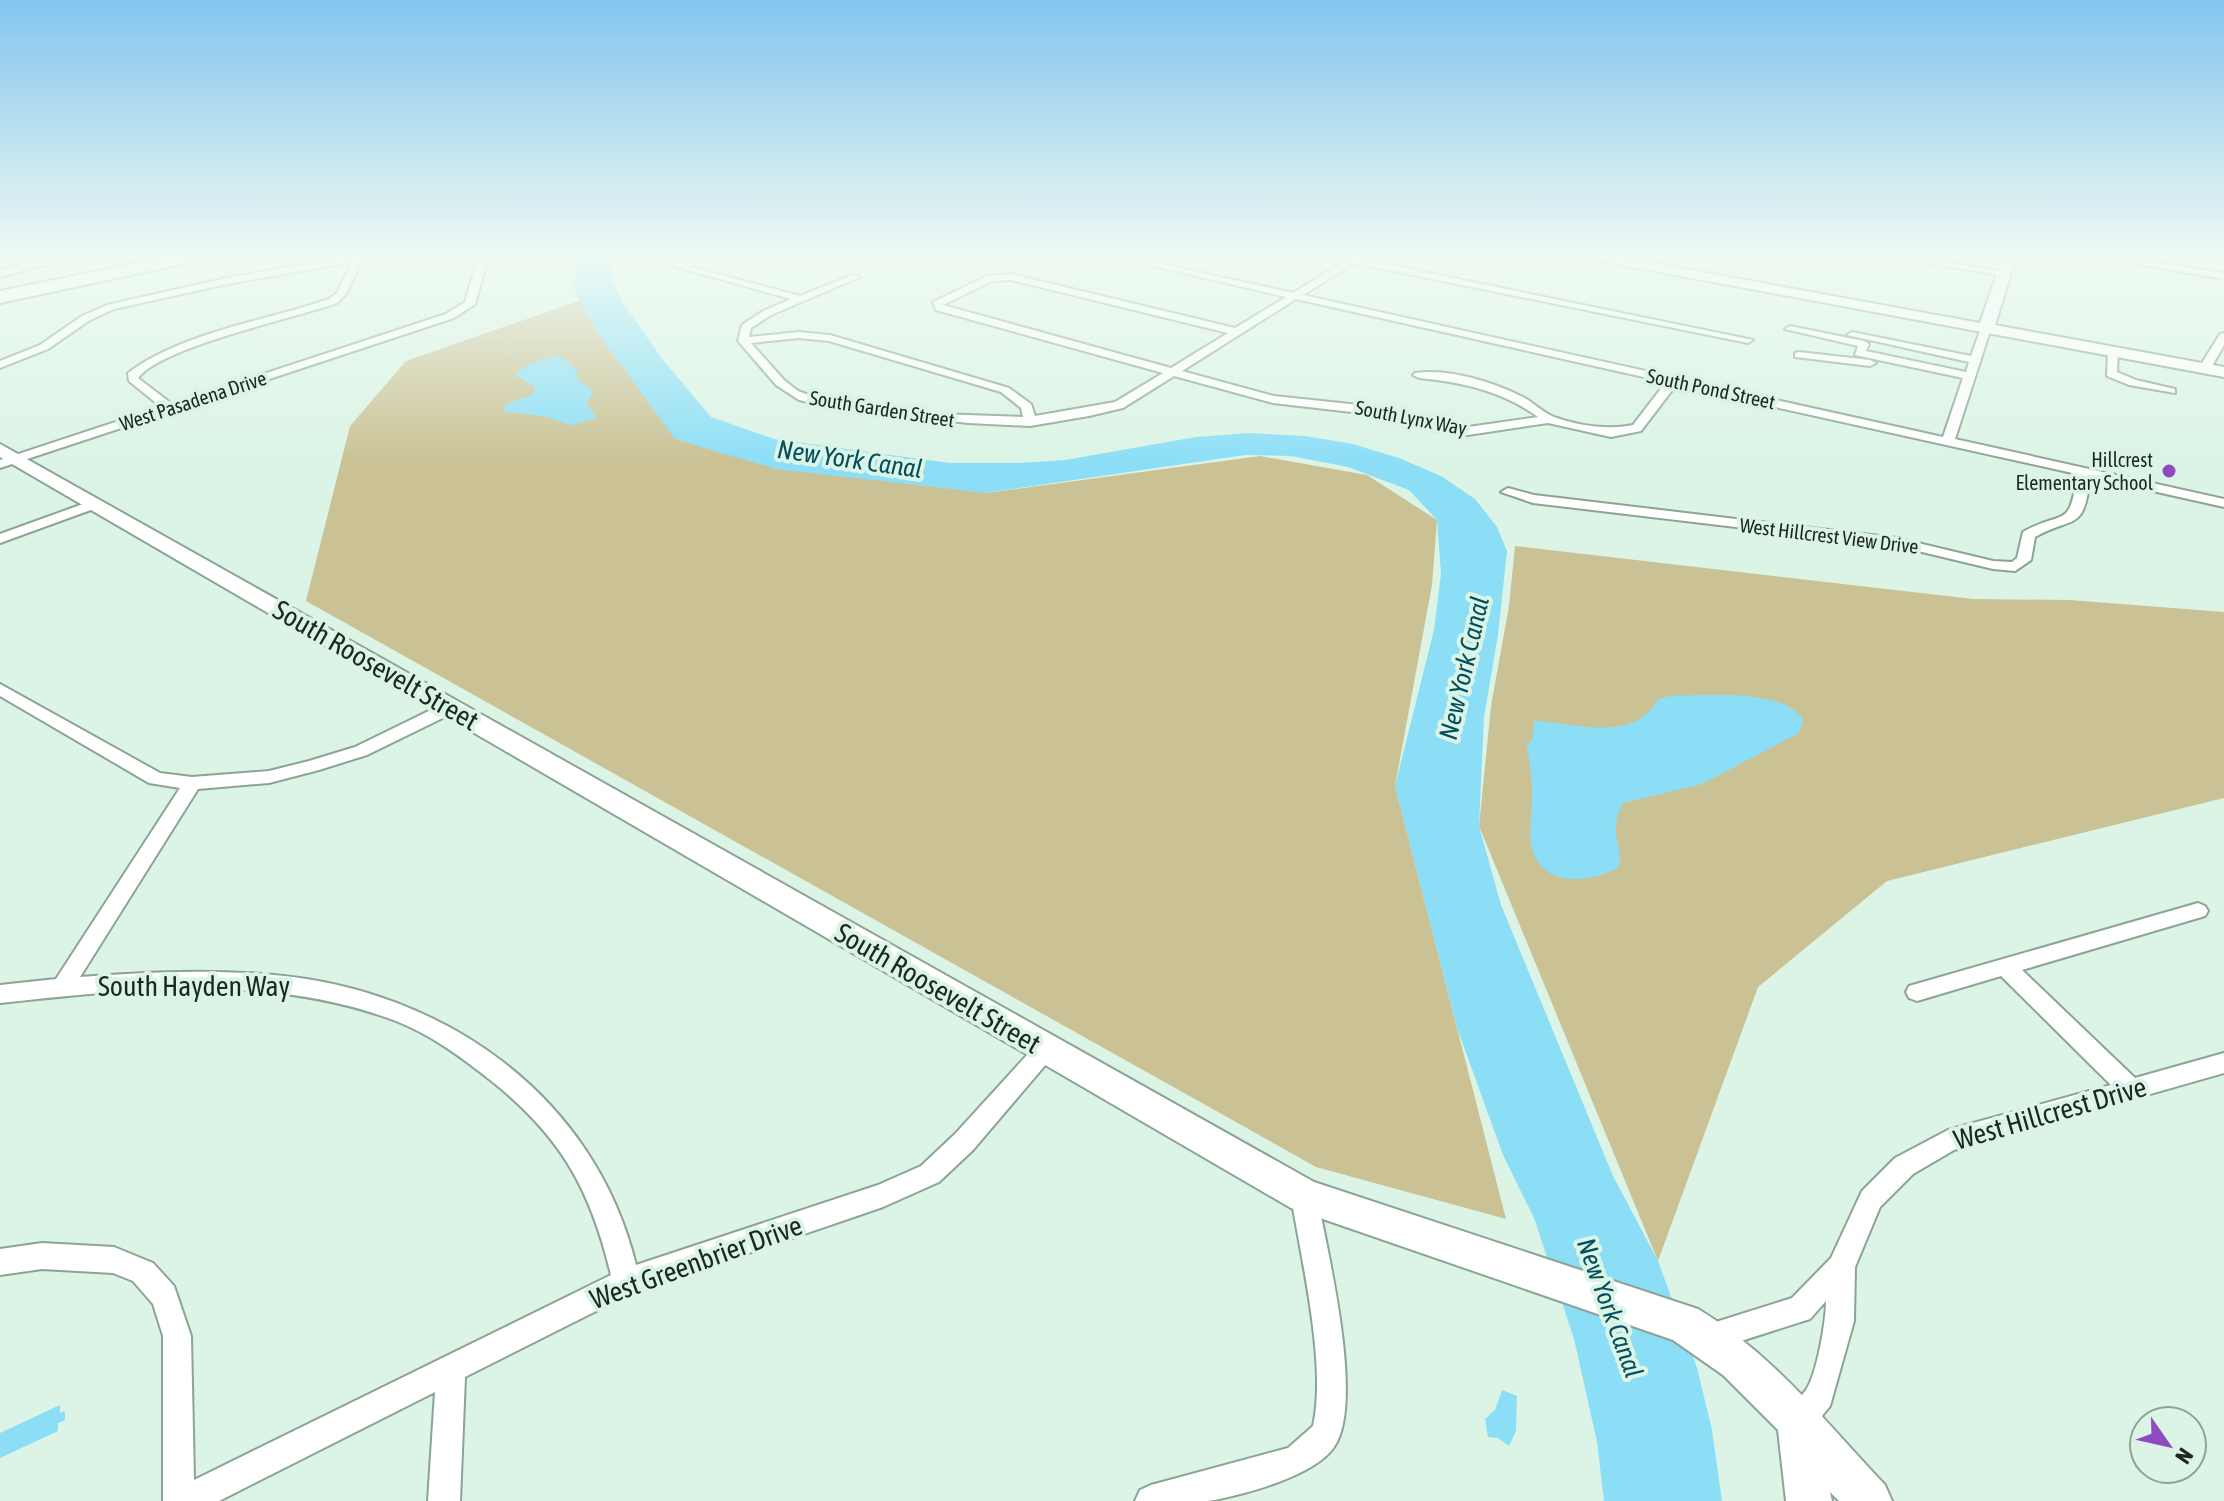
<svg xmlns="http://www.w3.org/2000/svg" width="2224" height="1501" viewBox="0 0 2224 1501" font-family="'Asap Condensed',sans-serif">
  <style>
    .green { fill: #cac295 }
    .water { fill: #8cdef7 }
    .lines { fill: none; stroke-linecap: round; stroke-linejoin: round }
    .street-casing { stroke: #8ca496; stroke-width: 4 }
    .secondary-casing { stroke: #8ca496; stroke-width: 4 }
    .highway-casing { stroke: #8ca496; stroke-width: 4 }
    .street { fill: #fff; fill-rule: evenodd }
    .secondary { fill: #fff; fill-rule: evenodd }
    .highway { fill: #fff; fill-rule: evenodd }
    .poi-dot { fill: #8e4abe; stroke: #dbf4e5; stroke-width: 3 }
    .labels { text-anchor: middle; stroke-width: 8; stroke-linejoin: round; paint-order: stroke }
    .far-street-label { font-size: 20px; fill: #1d2721; stroke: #dbf4e5 }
    .far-poi-label { font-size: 20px; fill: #1d2721; stroke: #dbf4e5; text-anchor: end }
    .water-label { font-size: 26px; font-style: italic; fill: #034f5f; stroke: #dbf4e5 }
    .near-street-label { font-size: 28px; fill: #1d2721; stroke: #dbf4e5 }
  </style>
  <rect width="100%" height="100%" fill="#dbf4e5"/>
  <path class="green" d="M581 300 595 329 675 438 986 493 1260 456 1367 475 1437 520 1432 585 1395 786 1506 1219 1316 1167 306 601 350 426 406 361Z
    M1515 546 1973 599 2070 600 2224 612V798L1887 881 1758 987 1658 1261 1479 826 1491 706 1509 606Z"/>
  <path class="water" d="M582 254H617L610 277 621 300 663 360 711 417 774 439 950 463H1019L1065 460 1196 437 1249 433 1305 436 1353 444 1399 458 1441 476 1475 499 1497 527 1507 551 1498 635 1484 717 1479 826 1501 905 1613 1176 1658 1261 1697 1368 1712 1430 1722 1501H1604L1597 1442 1574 1339 1534 1218 1503 1155 1457 1028 1395 786 1434 630 1441 573 1437 520 1409 490 1348 467 1291 456 1245 455 986 493 776 469 675 439 595 329 572 285Z
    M560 356 577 370V379L593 391 587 405 597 418 570 425 547 417 503 411 505 405 531 395 535 387 515 375C525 363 544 358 560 356Z
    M1670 696C1703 696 1785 688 1803 720L1799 733 1702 784 1623 803C1607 834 1623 843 1619 867 1594 882 1546 889 1533 852 1527 835 1533 808 1532 790 1532 775 1529 760 1527 746L1533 737 1534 721C1576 723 1634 744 1658 699Z
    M1502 1390 1517 1396 1516 1431 1509 1446 1498 1438 1488 1437 1485 1419 1495 1410Z
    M60 1405V1413L65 1411V1420L58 1423V1431L0 1458V1433Z"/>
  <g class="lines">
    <g class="street-casing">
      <path id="street" d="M359 254H389L362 261 346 294 337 303C295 318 161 347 138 378L172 404 446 314 465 302 479 254H489L475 304 454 318 0 468V460L161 407 129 381 128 373C182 332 266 321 329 299L337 293 352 262 227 284 114 309 90 320 48 349 0 368V361L40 345 82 316 107 305 227 278Z
        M645 254H657L649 258Z
        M704 254H717L688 266 800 296 852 275 860 277 771 315 751 328 749 337 799 332 830 335 1009 388 1031 404 1035 416 1115 402 1163 373 936 310 933 302 987 276 1011 274 1235 328 1286 297 1101 254H1116L1293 293 1356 254H1366L1361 259 1753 340 1748 343 1354 263 1303 295 1943 437 1963 378 1855 355 1858 346 1785 329 1790 326 1864 341 1869 344 1866 351 1966 372 1969 362 1847 335 1852 332 1971 356 1981 328 1986 325 1991 328 1955 439 2224 499V507L2090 477C2084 533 2074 515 2035 537L2031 560 2015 571 1993 569 1897 546 1533 503 1501 492 1508 488 1534 495 1897 538 1993 561 2012 562 2017 558 2023 532C2063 509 2070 531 2077 474L1676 385 1641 431 1611 437 1548 423 1468 435 1436 431 1369 414 1273 403 1174 376 1123 408 1089 416 1030 426 968 423 835 408 799 400 776 385 738 341 742 325 763 311 791 299 673 266ZM1011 280 1228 333 1171 368 943 305 992 281ZM1296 299 1666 382 1633 425C1608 430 1579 426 1554 417 1543 413 1533 402 1523 397 1493 382 1449 368 1415 373L1413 375 1419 378C1461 382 1503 391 1538 417L1468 427 1436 423 1369 406 1274 396 1182 371ZM799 338 829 341 1001 392 1021 408 1023 417 938 414 817 398 798 391 784 380 751 343Z
        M1876 254H1897L2009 273 2004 276Z
        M2078 254H2099L2224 273V279Z
        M2224 333V345L2211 368 2201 370 2199 368 2220 334Z
        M2113 348 2118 351 2117 372 2136 380 2175 389V393L2129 385 2107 376 2108 351Z
        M1799 352 1870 360 1876 363 1870 366 1795 357V353Z
        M94 500 101 504 99 507 0 543V534Z
        M0 684 160 773 192 777 269 771 309 761 355 747 443 704H455L458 708 455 712 367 755 319 770 269 783 198 789 80 977C145 972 209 969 274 975 444 990 595 1096 636 1265L878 1185 921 1166 955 1134 1038 1043 1046 1040 1054 1043 1058 1050 973 1150 939 1182 883 1207 632 1293 465 1377 460 1501H428L435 1392 219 1501H163V1336L153 1304 133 1281 113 1273 42 1269 0 1275V1249L42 1243 114 1247 153 1263 174 1286 191 1336 194 1480 611 1275C591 1191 562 1138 494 1083 464 1059 432 1035 396 1021 270 973 131 989 0 1003V985L56 979 180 788 149 783 0 696Z
        M2198 903 2205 906 2208 911 2205 916 2022 970 2135 1078 2224 1053V1073L1954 1150 1913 1174 1880 1207 1855 1267 1854 1321 1830 1406 1809 1432 1798 1436 1787 1432 1783 1421C1788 1408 1798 1401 1806 1390 1817 1374 1826 1321 1826 1301L1810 1319 1710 1351 1700 1347 1696 1337 1700 1327 1792 1298 1831 1258 1862 1191 1895 1158 1948 1130 2111 1085 2001 976 1917 1001 1909 998 1906 992 1909 986Z
        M1304 1184 1313 1188 1317 1196C1327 1250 1365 1403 1334 1447 1315 1476 1243 1495 1208 1501 1185 1501 1159 1501 1135 1501L1140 1490 1151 1485 1288 1448 1313 1426C1327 1366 1301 1258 1291 1196L1295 1188Z"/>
    </g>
    <g class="secondary-casing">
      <path id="secondary" d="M64 254H86L0 277V269Z
        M1577 254H1604L1980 323 2004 254H2017L1995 325 2224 367V377L1584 258Z
        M0 444 1314 1182 1698 1309C1774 1355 1825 1422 1885 1485L1892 1501H1839L1830 1492 1832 1501H1786L1778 1430 1723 1375 1673 1340 1291 1208 0 457Z"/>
    </g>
    <g class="highway-casing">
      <path id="highway" d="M181 254H214L205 259 0 303V291Z"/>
    </g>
    <use href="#street" class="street"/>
    <use href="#secondary" class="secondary"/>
    <use href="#highway" class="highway"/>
  </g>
  <linearGradient id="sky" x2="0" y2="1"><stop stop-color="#83c5ee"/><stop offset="0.55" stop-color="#effaf3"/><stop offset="1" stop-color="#effaf3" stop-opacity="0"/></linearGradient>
  <rect width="2224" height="464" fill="url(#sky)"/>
  <circle class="poi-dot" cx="2169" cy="471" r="8"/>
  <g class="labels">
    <g class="far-street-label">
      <text transform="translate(1711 389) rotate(12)" y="7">South Pond Street</text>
      <text transform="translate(193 401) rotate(-18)" y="7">West Pasadena Drive</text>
      <text transform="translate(882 409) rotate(9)" y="7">South Garden Street</text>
      <text transform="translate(1411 418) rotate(11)" y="7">South Lynx Way</text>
      <text transform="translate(1829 536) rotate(7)" y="7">West Hillcrest View Drive</text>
    </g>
    <g class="far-poi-label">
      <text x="2153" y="467">Hillcrest<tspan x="2153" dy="23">Elementary School</tspan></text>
    </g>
    <g class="water-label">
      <text transform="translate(850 459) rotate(8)" y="9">New York Canal</text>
      <text transform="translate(1464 668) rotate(-77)" y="9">New York Canal</text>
      <text transform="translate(1610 1308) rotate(70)" y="9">New York Canal</text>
    </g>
    <g class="near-street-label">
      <text transform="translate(376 665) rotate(30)" y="10">South Roosevelt Street</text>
      <text x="194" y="996">South Hayden Way</text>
      <text transform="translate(938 988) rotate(30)" y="10">South Roosevelt Street</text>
      <text transform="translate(2050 1113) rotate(-16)" y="10">West Hillcrest Drive</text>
      <text transform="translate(696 1262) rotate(-20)" y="10">West Greenbrier Drive</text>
    </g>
  </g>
  <g transform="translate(2168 1445) rotate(124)"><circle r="38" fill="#dbf4e5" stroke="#8fa297" stroke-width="2"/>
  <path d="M0-6L14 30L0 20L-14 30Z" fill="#8e4abe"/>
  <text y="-12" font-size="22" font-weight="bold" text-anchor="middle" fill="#1d2721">N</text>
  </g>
</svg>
